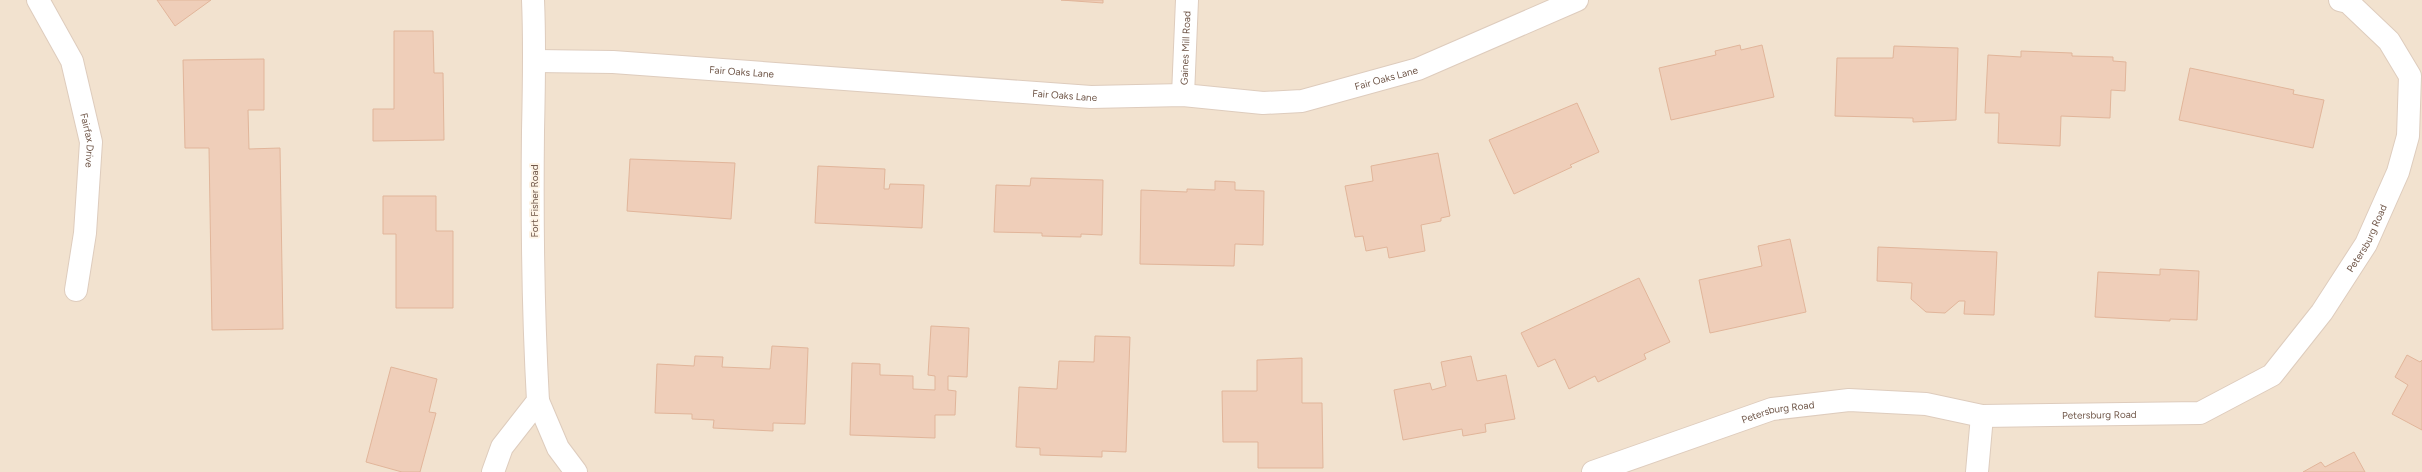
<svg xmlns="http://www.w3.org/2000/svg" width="2422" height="472" viewBox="0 0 2422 472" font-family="Figtree,sans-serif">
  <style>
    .residential { fill: #f2e2cf }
    .building { fill: #efceb9; stroke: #e1b59a }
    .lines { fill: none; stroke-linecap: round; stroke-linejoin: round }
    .street-casing { stroke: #deccbd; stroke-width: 24 }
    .street { stroke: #fff; stroke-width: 22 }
    .labels { text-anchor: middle; stroke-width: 4; stroke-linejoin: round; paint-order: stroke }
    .street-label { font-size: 10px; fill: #705749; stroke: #fef4e6 }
  </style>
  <rect width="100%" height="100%" fill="#fbf0e0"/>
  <path class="residential" d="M0 0H2422V472H0Z"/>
  <path class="building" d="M157 0H211L175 26Z
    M1061 0H1103V3Z
    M394 31H433L434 73H443L444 140 373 141V109H394Z
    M1740 45 1741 50 1762 45 1774 97 1671 120 1659 68 1716 55 1715 51Z
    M1894 46 1958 48 1956 120 1913 122V118L1835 116 1837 58H1893Z
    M2021 51 2072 53V56L2113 57V61L2126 62 2125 91 2111 90 2110 118 2061 116 2060 146 1998 143 1999 113H1985L1988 55 2021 57Z
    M264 59V110H248L249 149 280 148 283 329 212 330 209 148H185L183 60Z
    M2190 68 2294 90 2293 94 2324 100 2313 148 2179 120Z
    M1577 103 1599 152 1570 165 1572 167 1514 194 1489 140Z
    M1438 153 1450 216 1441 218V221L1421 225 1425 251 1389 258 1387 247 1366 251 1363 236 1355 237 1345 186 1373 181 1371 166Z
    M630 159 735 163 731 219 627 211Z
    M818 166 885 169 884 189H889L890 184 924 185 922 228 815 223Z
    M1031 178 1103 180 1102 235 1081 234V237L1042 236V233L994 232 996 185 1030 186Z
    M1215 181 1235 182V190L1264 191 1263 245 1235 244 1234 266 1140 264 1141 190 1187 192V189L1215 190Z
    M383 196H436V231H453V308H396V234H383Z
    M1790 239 1806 312 1710 333 1699 280 1762 266 1758 246Z
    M1878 247 1997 252 1994 315 1964 314 1965 301H1959L1945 313 1926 312 1911 299 1912 283 1877 281Z
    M2160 269 2199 271 2197 320 2170 319V321L2095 317 2098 272 2160 275Z
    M1639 278 1670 342 1644 354 1646 359 1598 382 1595 376 1569 389 1555 359 1538 367 1521 333Z
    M931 326 969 328 967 377 948 376V390L956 391 955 415H935V438L850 435 852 363 880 364V375L913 376V389L935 390V376L928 375Z
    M1095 336 1130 337 1126 452 1102 451V457L1040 455V448L1016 447 1019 387 1057 389 1059 361 1094 362Z
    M772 346 808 348 805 424 773 423V431L713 428 714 420 692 419V414L655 413 657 364 694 366 695 356 723 357 722 367 770 369Z
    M2407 355 2420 362 2422 360V430L2392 414 2408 385 2395 377Z
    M1471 356 1477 381 1506 375 1515 419 1485 424 1486 432 1463 436 1462 429 1403 440 1394 390 1430 383 1432 390 1446 386 1441 362Z
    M1302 358V403H1322L1323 468H1258V442H1223L1222 391H1257V360Z
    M391 367 437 379 429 412 436 413 420 472H402L366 462Z
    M2354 452 2365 472H2303L2321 462 2325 467Z"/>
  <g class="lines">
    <g class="street-casing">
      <g id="street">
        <path id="s1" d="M38 0 72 61 91 142 85 233 76 290"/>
        <path id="s2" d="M536 61 613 62 1091 97 1183 95 1263 103 1302 101 1418 69 1577 0"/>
        <path id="s3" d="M1183 95 1187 0"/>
        <path d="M538 401 558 448 576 472"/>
        <path d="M493 472 502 447 538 401C533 312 532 221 533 131 534 87 535 44 533 0"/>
        <path id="s4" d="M1593 472 1772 409 1849 400 1926 404 1982 416 2200 413 2272 375 2322 312 2366 244 2398 172 2408 136 2410 76 2389 41 2348 2 2340 0"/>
        <path d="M1977 472 1982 416"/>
      </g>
    </g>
    <use href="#street" class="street"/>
  </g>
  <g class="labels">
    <g class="street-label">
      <text dy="4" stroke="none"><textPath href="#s3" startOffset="47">Gaines Mill Road</textPath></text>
      <text dy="4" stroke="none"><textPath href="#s2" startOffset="206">Fair Oaks Lane</textPath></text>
      <text dy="4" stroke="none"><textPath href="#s2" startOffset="855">Fair Oaks Lane</textPath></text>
      <text dy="4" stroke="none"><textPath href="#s2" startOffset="530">Fair Oaks Lane</textPath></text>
      <text dy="4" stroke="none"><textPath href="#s1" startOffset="151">Fairfax Drive</textPath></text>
      <text transform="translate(534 201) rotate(-90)" y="4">Fort Fisher Road</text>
      <text dy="4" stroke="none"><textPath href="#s4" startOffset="868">Petersburg Road</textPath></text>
      <text dy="4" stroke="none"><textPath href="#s4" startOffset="195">Petersburg Road</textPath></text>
      <text dy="4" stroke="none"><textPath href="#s4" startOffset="519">Petersburg Road</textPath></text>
    </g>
  </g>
</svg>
